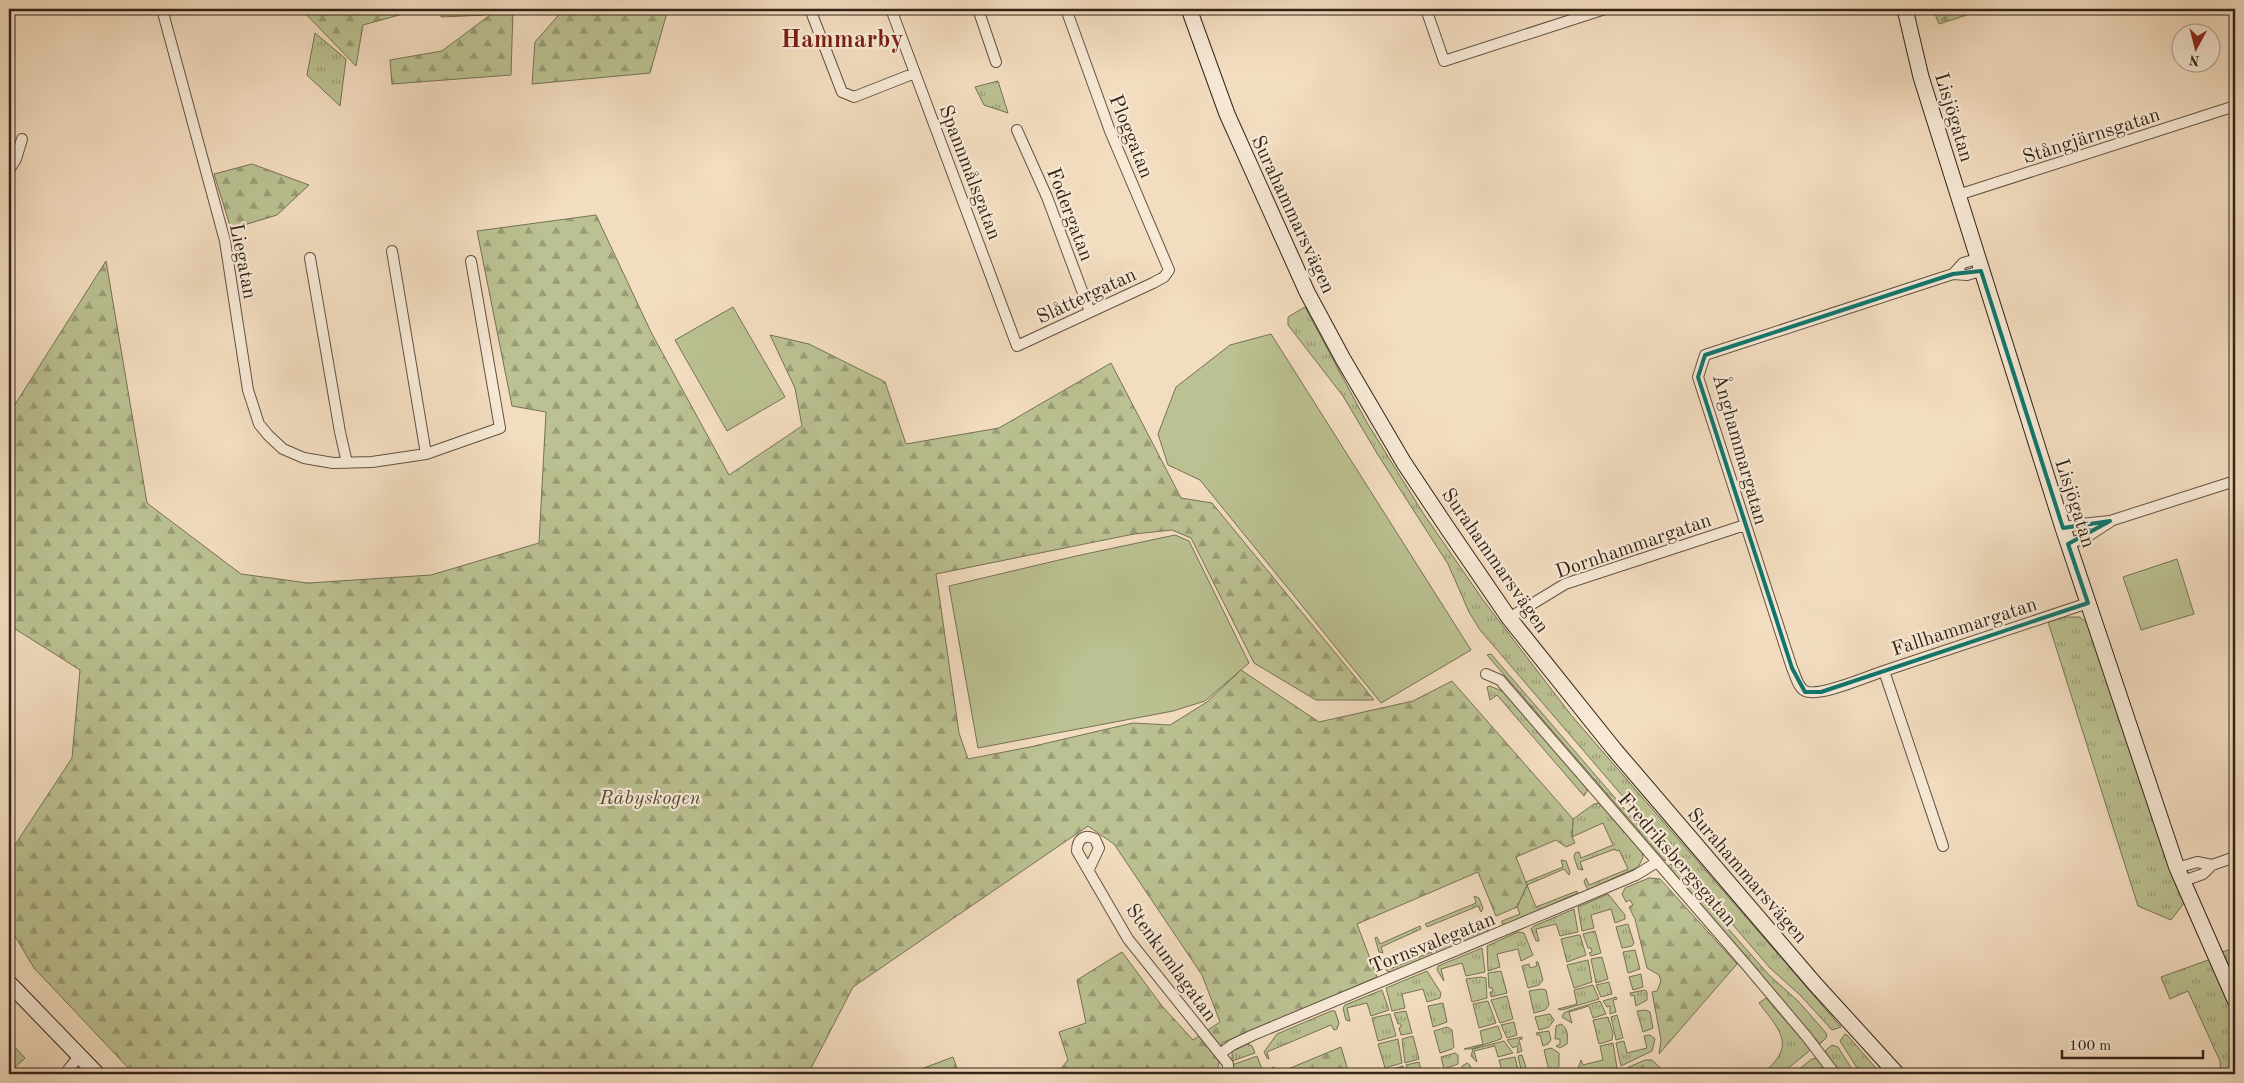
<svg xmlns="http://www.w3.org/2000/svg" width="2244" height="1083" viewBox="0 0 2244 1083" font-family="'Old Standard TT',serif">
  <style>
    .grass { fill: url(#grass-tufts); stroke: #767255 }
    .forest { fill: url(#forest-firs); stroke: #767255 }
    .pitch { fill: #bbc192; stroke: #767255 }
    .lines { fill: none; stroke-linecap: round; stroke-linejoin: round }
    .street-casing { stroke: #625242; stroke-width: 12 }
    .secondary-casing { stroke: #322318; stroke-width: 17 }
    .street { stroke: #f7e9d6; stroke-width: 10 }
    .secondary { stroke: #f7e9d6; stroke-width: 15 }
    .marked { fill: none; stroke: #0f766e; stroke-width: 4; stroke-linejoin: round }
    .labels { text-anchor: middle; stroke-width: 4.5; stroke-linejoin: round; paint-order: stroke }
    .street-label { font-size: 20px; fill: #322318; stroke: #f7e9d6 }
    .park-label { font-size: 20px; font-style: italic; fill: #544a36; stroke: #f7e9d6 }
    .district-label { font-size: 25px; font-weight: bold; fill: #7a1f14; stroke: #f7e9d6 }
  </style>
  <defs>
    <pattern id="grass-tufts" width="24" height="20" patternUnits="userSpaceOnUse" patternTransform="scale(1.25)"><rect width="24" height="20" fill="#bbc192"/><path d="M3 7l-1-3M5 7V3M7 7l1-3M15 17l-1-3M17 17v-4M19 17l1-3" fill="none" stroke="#999c76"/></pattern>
    <pattern id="forest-firs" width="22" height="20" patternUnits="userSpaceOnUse" patternTransform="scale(1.25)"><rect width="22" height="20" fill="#bbc192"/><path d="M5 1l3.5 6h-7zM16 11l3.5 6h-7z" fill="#999c76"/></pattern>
  </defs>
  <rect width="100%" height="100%" fill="#f3ddc0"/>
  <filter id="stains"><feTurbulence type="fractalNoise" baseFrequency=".004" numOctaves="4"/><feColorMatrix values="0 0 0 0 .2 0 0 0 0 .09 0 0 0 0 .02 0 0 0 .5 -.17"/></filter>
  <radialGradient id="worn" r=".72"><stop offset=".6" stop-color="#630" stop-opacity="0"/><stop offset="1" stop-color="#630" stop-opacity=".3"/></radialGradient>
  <path class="grass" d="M441 9H484L485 15 441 17Z
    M315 33 346 59 340 106 307 75Z
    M998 81 1008 113 984 105 975 87Z
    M1305 307 1366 421 1423 513 1483 600 1571 715 1841 1027 1832 1030 1801 996 1770 968 1480 630 1469 612 1448 564 1378 455 1343 396 1288 325V317Z
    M2065 617H2080L2090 626 2184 903 2171 920 2138 906 2048 622Z
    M1491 654 1666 857 1665 861 1487 655Z
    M1490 686 1504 692 1586 786 1587 791 1584 796 1497 695 1490 700 1487 687Z
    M1599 803 1642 851 1643 858 1638 867 1588 890 1584 882 1586 878 1589 885 1628 869 1619 850 1616 851 1615 849 1580 862 1583 870 1578 869 1574 857 1575 853 1579 852 1581 858 1613 845 1603 823 1572 837 1573 819 1594 804Z
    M1561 860 1566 861 1570 872 1569 875 1564 869 1527 885 1536 907 1577 891 1578 893 1506 924H1502V921L1520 914 1517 907 1527 885 1526 882 1563 867Z
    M1671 864 1769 975 1799 1002 1826 1033 1827 1037 1820 1044 1668 866Z
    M1608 894 1625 915V919L1615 923 1611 909 1591 915 1594 928 1582 931 1578 907Z
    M1474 896 1479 898 1483 908 1482 911 1481 912 1478 906 1427 927 1425 924 1476 903Z
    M1574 909 1578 932 1560 936 1556 924 1536 929 1539 941H1536L1531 929 1534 926Z
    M1485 922 1490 925 1487 932 1437 953 1433 944 1435 943 1438 948 1486 929Z
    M1628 924 1634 943 1632 946 1622 948 1616 927Z
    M1420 926 1421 929 1381 947 1383 953 1379 952 1375 938 1377 937 1380 944Z
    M1595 931 1601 953 1591 956 1589 953 1592 952 1591 948H1588L1583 934Z
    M1518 932 1524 933 1533 955 1521 961 1518 949 1497 954 1500 967 1488 971 1487 946Z
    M1578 935H1580L1586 955 1567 962 1561 939Z
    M1482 948 1485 972 1466 976 1462 963 1441 969 1444 981 1437 970 1438 966Z
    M2235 948V979L2222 952Z
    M1635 950 1640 969 1628 973 1623 952Z
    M1431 952 1433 955 1391 972 1387 971 1385 966 1387 962 1390 969Z
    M1602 957 1608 979 1596 983 1591 959Z
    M2211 959 2235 1014V1068L2221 1073 2220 1061 2188 991 2170 999 2161 977Z
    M1588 960 1592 982 1574 988 1567 965Z
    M1536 962H1538L1543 980 1539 985 1528 988 1522 966 1529 964 1530 968 1537 966Z
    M1427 971 1441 993 1440 998 1427 1002 1423 989 1402 994 1405 1008 1392 1011 1386 988Z
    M1501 971 1507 993 1491 997 1490 992H1493L1492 988H1489L1488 973Z
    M1641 974 1643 987 1633 990 1629 977Z
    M1481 977 1486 978 1487 998 1472 1002 1466 979Z
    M1609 982 1612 994 1601 997 1596 985Z
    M1593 985 1599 999 1562 1010 1558 1009 1577 1004 1574 990Z
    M1541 989 1546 990 1549 1005 1545 1010 1534 1013 1529 991Z
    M1382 990 1389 1010 1371 1016 1367 1003 1347 1008 1350 1021 1346 1020 1343 1008 1345 1005Z
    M1645 990 1647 992V1000L1636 1006 1634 995 1631 996 1630 993Z
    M1507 996 1513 1019 1500 1023 1491 1000Z
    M1616 997 1617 999 1613 1000 1616 1012 1610 1014V1006L1607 1007 1603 1001Z
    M1766 998 1810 1049 1808 1052 1781 1074H1762C1796 1046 1782 1033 1759 1003Z
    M1488 1001 1496 1023 1479 1028 1473 1004Z
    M1600 1001 1606 1014 1593 1018 1589 1006 1569 1012 1572 1023 1562 1017 1564 1013 1568 1011Z
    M1443 1003 1447 1022 1433 1027 1428 1006Z
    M1646 1010 1650 1012 1653 1028 1643 1032 1637 1011Z
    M1331 1011H1335L1339 1023 1337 1029 1334 1030 1331 1025 1267 1052 1269 1059 1267 1058 1264 1052 1277 1034Z
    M1406 1011 1412 1033 1401 1035 1399 1028 1401 1027V1024H1398L1394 1013Z
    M1390 1014 1396 1036 1378 1041 1372 1018Z
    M1550 1014 1554 1020 1549 1027 1539 1030 1535 1017Z
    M1617 1015 1623 1038 1616 1040 1611 1017Z
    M1608 1017 1613 1033 1612 1040 1599 1044 1593 1020Z
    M1514 1022 1517 1035 1507 1038 1501 1025Z
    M1561 1024C1568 1028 1568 1036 1567 1044L1560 1048 1556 1046 1560 1044V1039H1555L1556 1026Z
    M1498 1026 1502 1037 1501 1039 1471 1049H1464L1483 1044 1480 1031Z
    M1447 1027 1452 1030 1454 1047 1452 1049 1440 1053 1434 1031Z
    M1549 1031 1551 1040 1548 1044 1543 1046 1540 1035H1537L1536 1033Z
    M1845 1034 1848 1036 1881 1074H1861L1840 1041Z
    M1650 1035 1655 1039 1652 1051 1621 1066 1616 1043 1624 1041 1627 1053 1647 1048 1644 1036Z
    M1413 1036 1419 1059 1405 1063 1402 1039Z
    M1522 1037V1039L1519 1040 1522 1051 1517 1053 1518 1049 1516 1046 1513 1048 1507 1040Z
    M1398 1039 1402 1063 1385 1068 1378 1044Z
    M1504 1041 1513 1053 1498 1057 1495 1046 1474 1051 1477 1062 1471 1056 1473 1049Z
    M1613 1043 1617 1068 1602 1074H1576L1581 1060 1583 1065 1603 1060 1600 1046Z
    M1248 1044 1252 1046 1255 1053 1232 1061V1051Z
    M1832 1045 1838 1047 1855 1074H1841L1825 1051Z
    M1551 1048 1559 1053V1066L1556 1070 1549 1071 1544 1050Z
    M1455 1053 1458 1055V1064L1444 1069 1441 1057Z
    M1522 1055 1528 1074H1522L1518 1056Z
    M1257 1056 1262 1069 1268 1070 1274 1067 1276 1074H1231L1232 1065Z
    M1515 1057 1519 1074H1503L1499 1060Z
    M1817 1058 1828 1074H1793L1812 1059Z
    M1419 1062 1422 1074H1410L1406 1065Z
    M1467 1063 1470 1065 1473 1074H1463L1462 1066Z
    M1403 1066 1405 1074H1386L1385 1071Z"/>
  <path class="forest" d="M301 9H421L363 25 356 66Z
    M498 9H513L511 75 392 84 390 60 442 51Z
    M564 9H668L650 73 532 84 535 42Z
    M1933 9H1973V13L1939 24Z
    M252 164 309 185 277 215 231 229 214 174Z
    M596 215 651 332 729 475 802 426 795 388 770 335 809 344 885 382 906 444 999 428 1111 363 1181 498 1212 503 1374 700H1316L1254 663 1191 538 1172 530 1134 534 936 574 959 733 968 759 1030 747 1133 723 1170 725 1207 702 1241 670 1319 722 1413 701 1452 681 1573 819 1572 837 1575 843 1566 847 1556 840 1516 857 1527 885 1517 907 1496 916 1478 872 1357 924 1377 977 1222 1043 1217 1074H1049L1058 1072 1068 1060 1059 1032 1086 1023 1077 980 1122 952 1162 1006 1193 1040 1220 1022 1202 975 1114 844 1088 826 853 987 808 1074H134L34 968 9 926V854L72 758 80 670 9 625V414L106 261 147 503 241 574 308 583 431 575 539 543 546 412 512 406 477 231Z
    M1649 878 1660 879 1737 964 1659 1054 1661 1040 1652 992 1657 991 1661 981 1659 975 1647 968 1635 919 1629 907 1633 905 1630 900 1626 902 1622 894 1625 888Z
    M1341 1047 1349 1074H1275H1276Z
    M953 1057 959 1074H908Z
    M1645 1060H1652L1667 1074H1613Z"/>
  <path class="pitch" d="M733 307 785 397 727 431 675 340Z
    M1271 334 1471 650 1381 703 1200 480 1168 465 1158 434 1176 387 1230 345Z
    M1175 535 1189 541 1249 663 1205 701 1173 711 978 748 949 586 1076 556Z
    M2177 559 2194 614 2141 630 2123 577Z
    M9 1041 25 1058 9 1073Z"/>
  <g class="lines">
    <g class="street-casing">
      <path id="street" d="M162 9 225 241 248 390 259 424 268 435 283 449 304 458 333 463 372 462 426 454 500 428 471 261
        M810 9 842 92 854 97 915 73
        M891 9 1017 346 1153 283 1164 277 1169 270 1110 131 1066 9
        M978 9 996 62
        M1426 9 1444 61 1605 9
        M1017 130 1047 197 1090 312
        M9 170 16 159 22 139
        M1958 195 2235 106
        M392 251 426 454
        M310 258 340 432 347 463
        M1953 274 1963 263 1977 259
        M2063 528 2081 524 2110 521 2235 481
        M2068 544 2085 538 2110 522
        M1509 618 1565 584 1745 525
        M1884 671C1868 676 1819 698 1805 691 1798 688 1795 674 1792 668L1698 377 1705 355 1953 274 1967 275 1981 271
        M1486 674 1500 680 1748 967 1807 1037 1835 1074
        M1943 846 1884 671 2088 603
        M2177 868 2197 862 2212 865 2235 857
        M1089 869 1099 848 1095 839C1084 833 1077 840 1077 851L1128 939 1228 1064V1074
        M2183 881 2203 874 2212 865
        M1220 1054 1232 1045 1253 1035 1584 897 1636 875 1657 862
        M65 1074 79 1056"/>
    </g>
    <g class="secondary-casing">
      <path id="secondary" d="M1189 9 1227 114 1307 292 1343 359 1404 463 1448 529 1509 618 1614 749 1815 984 1897 1074
        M1905 9 1921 77 2063 528 2177 868 2235 1000
        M9 983 97 1074"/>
    </g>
    <use href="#street" class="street"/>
    <use href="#secondary" class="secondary"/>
  </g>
  <path class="marked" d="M1981 271 2063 528 2110 521 2068 544 2088 603 1821 692H1805L1792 668 1698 377 1705 355 1953 274Z"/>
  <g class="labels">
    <g class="street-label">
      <text transform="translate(1955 117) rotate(73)" y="7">Lisjögatan</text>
      <text transform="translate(2091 135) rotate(-18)" y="7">Stångjärnsgatan</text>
      <text transform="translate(1132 136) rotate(68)" y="7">Ploggatan</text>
      <text transform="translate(971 172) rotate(69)" y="7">Spannmålsgatan</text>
      <text transform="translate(1071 214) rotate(69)" y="7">Fodergatan</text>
      <text transform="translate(1294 214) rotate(65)" y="7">Surahammarsvägen</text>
      <text transform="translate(244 261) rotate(79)" y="7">Liegatan</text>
      <text transform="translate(1086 295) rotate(-25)" y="7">Slåttergatan</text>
      <text transform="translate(1741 449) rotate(74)" y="7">Ånghammargatan</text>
      <text transform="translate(2076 503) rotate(72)" y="7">Lisjögatan</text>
      <text transform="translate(1633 545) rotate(-19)" y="7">Dornhammargatan</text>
      <text transform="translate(1496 560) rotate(55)" y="7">Surahammarsvägen</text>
      <text transform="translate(1964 626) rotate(-18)" y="7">Fallhammargatan</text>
      <text transform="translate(1678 859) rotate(49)" y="7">Fredriksbergsgatan</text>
      <text transform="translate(1748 875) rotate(49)" y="7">Surahammarsvägen</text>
      <text transform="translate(1432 942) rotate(-22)" y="7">Tornsvalegatan</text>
      <text transform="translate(1172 962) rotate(54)" y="7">Stenkumlagatan</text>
    </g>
    <g class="park-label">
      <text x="650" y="804">Råbyskogen</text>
    </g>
    <g class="district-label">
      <text x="842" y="47">Hammarby</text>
    </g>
  </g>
  <rect width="2244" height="1083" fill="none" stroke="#f3ddc0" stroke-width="30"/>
  <rect x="10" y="10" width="2224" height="1063" fill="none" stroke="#322318" stroke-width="2.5"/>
  <rect x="15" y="15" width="2214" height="1053" fill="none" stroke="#322318"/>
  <g transform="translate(2196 48) rotate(187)"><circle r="24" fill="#f7e9d6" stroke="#a89a8a"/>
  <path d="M0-4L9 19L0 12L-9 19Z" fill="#8f2418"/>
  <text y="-8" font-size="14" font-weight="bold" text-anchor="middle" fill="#322318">N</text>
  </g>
  <path d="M2062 1050v8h141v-8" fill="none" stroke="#322318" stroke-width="2.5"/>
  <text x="2069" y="1050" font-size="15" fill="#322318" stroke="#f7e9d6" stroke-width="4" paint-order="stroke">100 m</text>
  <rect width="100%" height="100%" filter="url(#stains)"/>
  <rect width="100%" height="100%" fill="url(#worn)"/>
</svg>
